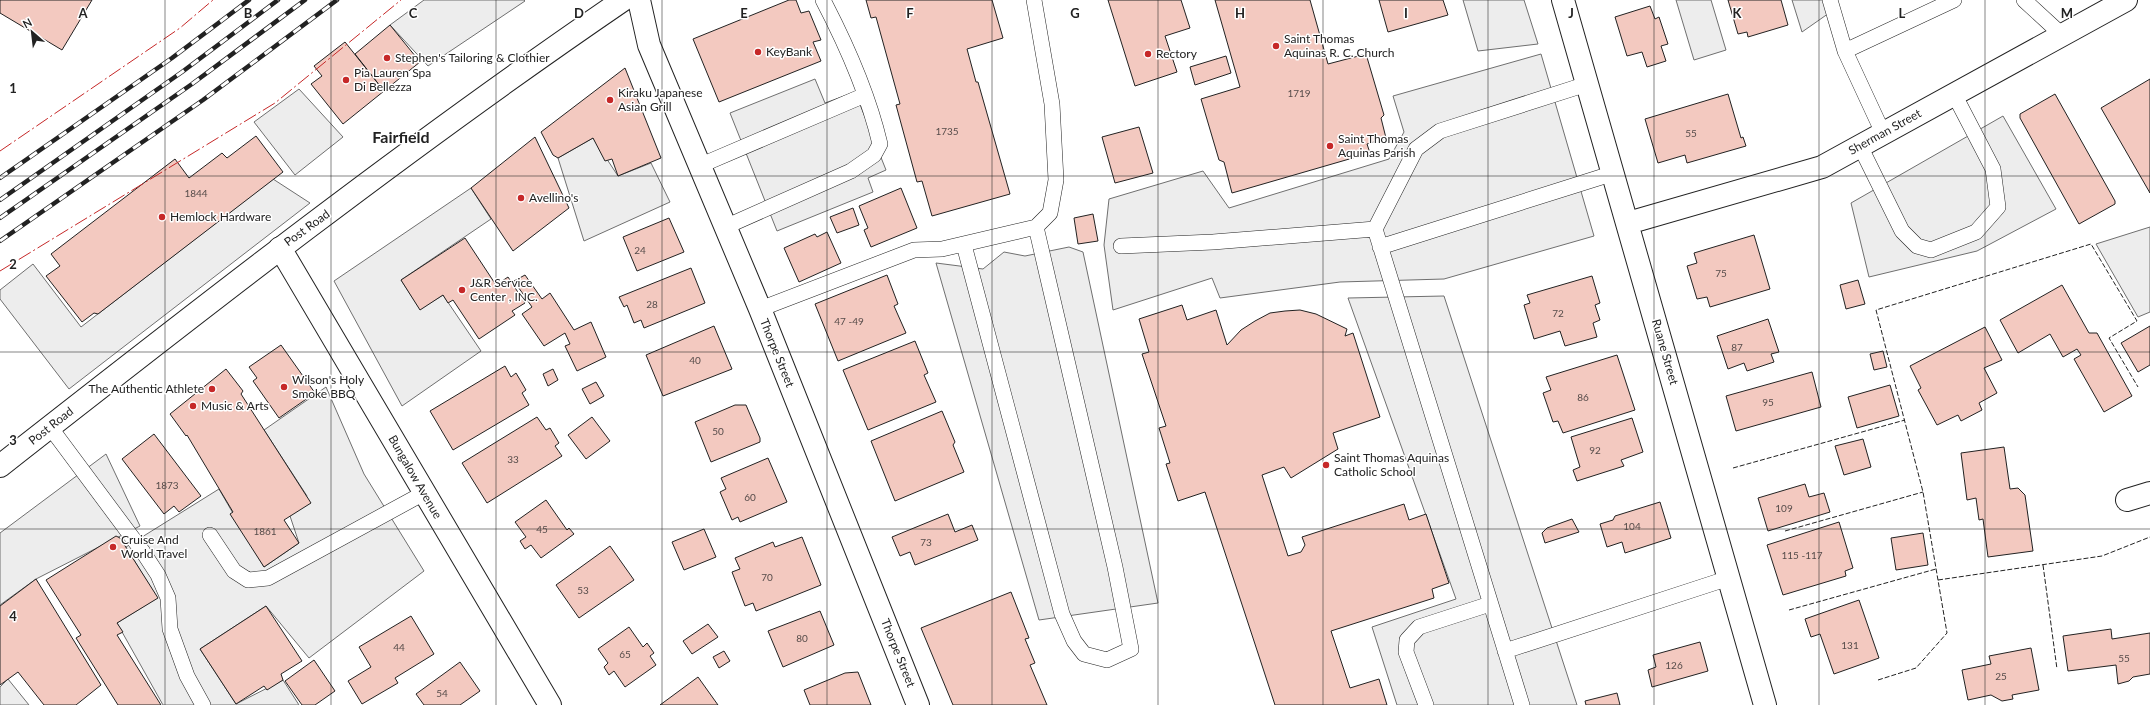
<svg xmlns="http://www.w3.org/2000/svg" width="2150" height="705" viewBox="0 0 2150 705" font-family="Lato,sans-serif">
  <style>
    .parking { fill: #ededed; stroke: #6f6f6f }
    .building { fill: #f3c9c0; stroke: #222 }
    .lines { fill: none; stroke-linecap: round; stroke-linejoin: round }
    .service-casing { stroke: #222; stroke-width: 16 }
    .minor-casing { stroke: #222; stroke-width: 24 }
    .primary-casing { stroke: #222; stroke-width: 24 }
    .service { stroke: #fff; stroke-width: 15 }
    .minor { stroke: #fff; stroke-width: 22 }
    .primary { stroke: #fff; stroke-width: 22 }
    .rail-casing { stroke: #222; stroke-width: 4.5 }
    .rail { stroke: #fff; stroke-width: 3; stroke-dasharray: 9; stroke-linecap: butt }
    .fence { stroke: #222; stroke-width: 1; stroke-dasharray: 5 2; stroke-linecap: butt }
    .power { stroke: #c62828; stroke-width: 1; stroke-dasharray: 14 3 2 3; stroke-linecap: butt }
    .grid { fill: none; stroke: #222; stroke-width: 1; stroke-opacity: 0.55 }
    .poi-dot { fill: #c62828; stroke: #fff; stroke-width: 1.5 }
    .labels { text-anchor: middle; stroke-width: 3; stroke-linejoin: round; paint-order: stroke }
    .number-label { font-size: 10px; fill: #564c4a }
    .poi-label { font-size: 12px; fill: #222; stroke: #fff; text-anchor: start }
    .street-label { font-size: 12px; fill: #222; stroke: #fff }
    .district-label { font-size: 16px; font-weight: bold; fill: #222; stroke: #fff }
    .grid-label { font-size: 13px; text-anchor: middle; font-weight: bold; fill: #222; stroke: #fff; stroke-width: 3; stroke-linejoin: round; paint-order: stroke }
  </style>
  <rect width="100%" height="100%" fill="#fff"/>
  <path class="parking" d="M424 0H524L525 1 428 66 390 25Z
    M1463 0H1524L1538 44 1478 51Z
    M1676 0H1711L1726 50 1694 60Z
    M1792 0H1830L1832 11 1802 32Z
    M1541 54 1594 236 1444 279 1340 282 1220 298 1212 278 1113 310 1104 245 1109 199 1203 171 1229 208 1389 159 1404 132 1393 96Z
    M815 79 825 103 855 92 886 170 868 178 873 192 777 231 730 113Z
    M299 89 343 137 295 175 254 122Z
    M2003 116 2056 209 1977 251 1869 277 1851 203Z
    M593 138 618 176 651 163 670 202 584 241 558 158Z
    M273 179 310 203 69 389 0 299V290L33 264 81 327Z
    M471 188 491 219 401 280 420 309 443 295 481 351 402 406 334 281Z
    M2150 227V312L2138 317 2096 244Z
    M1069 247 1083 252 1158 603 1039 620 936 263 983 269 1004 252 1025 256Z
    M1444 296 1577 705H1397L1372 627 1456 599 1348 298Z
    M326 387 364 474 424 571 309 658 266 606 200 649 236 704 283 680 299 705H163L117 623 157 598 126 547 219 489 264 567 299 543 290 516 307 496 264 430Z
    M106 454 140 526 36 579 0 605V533Z
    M8 679 29 705H0V687Z"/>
  <path class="building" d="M0 0H92L62 50 0 13Z
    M789 0H796L801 13 809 11 821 40 813 42 821 61 719 102 693 39Z
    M866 0H992L1003 38 967 49 976 82H978L1010 194 932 216 922 181 917 182 896 105 900 104 876 17 871 18Z
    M1108 0H1181L1190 28 1165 36 1177 72 1135 86Z
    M1215 0H1310L1328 64 1366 54 1384 115 1381 118 1386 138 1367 144 1370 153 1232 193 1224 162 1219 160 1201 99 1240 87Z
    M1379 0H1443L1448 15 1388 32Z
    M1728 0H1781L1788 25 1748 37 1747 32 1738 34Z
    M1650 6 1655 19 1659 17 1668 44 1661 46 1666 61 1647 67 1642 52 1627 56 1615 17Z
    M390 25 420 62 384 91 355 54Z
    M345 42 384 91 343 124 311 84 322 76 314 66Z
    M1226 56 1231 73 1195 85 1190 67Z
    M625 68 661 158 618 176 612 159 605 161 593 138 558 158 553 155 541 132Z
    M2150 79V193L2101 108Z
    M1728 94 1741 138 1743 137 1746 146 1687 163 1685 155 1658 163 1645 119Z
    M2055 94 2115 201V204L2079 224 2020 118V114Z
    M1139 127 1153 173 1115 183 1102 137Z
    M256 136 283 172 98 314 94 313 82 322 46 276 60 266 51 254 175 159 189 178 222 153 227 158Z
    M535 137 569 208 513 251 471 188Z
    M901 188 917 228 871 247 864 230 868 228 859 206Z
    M853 208 859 225 837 233 830 217Z
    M1093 214 1098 241 1078 244 1074 218Z
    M669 218 684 252 637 271 623 237Z
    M827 232 841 263 799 282 784 248 815 234 817 237Z
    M1754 235 1770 289 1710 307 1707 297 1697 299 1687 266 1697 263 1694 253Z
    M465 238 496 285 508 277 525 303 512 311 515 315 479 339 453 300 448 303 443 295 420 310 401 280Z
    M691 268 705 303 644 328 641 320 634 323 627 305 624 307 619 297Z
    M525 275 542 299 550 293 574 330 591 322 606 357 577 371 565 346 570 344 565 333 544 346 522 314 532 307 514 281Z
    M887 275 898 304 894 306 906 333 838 361 815 304Z
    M1592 276 1600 303 1595 305 1600 320 1593 323 1597 337 1565 346 1560 331 1534 339 1524 305 1530 303 1527 295Z
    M1858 280 1865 304 1846 309 1840 285Z
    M2062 285 2089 333H2097L2132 396 2104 412 2074 359 2081 355 2077 349 2063 357 2050 334 2018 353 2000 320Z
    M1182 305 1187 320 1216 310 1227 345 1241 330 1255 321 1270 313 1285 311 1300 310 1316 314 1347 329 1345 336 1353 333 1380 417 1333 433 1338 449 1291 478 1284 467 1262 475 1288 556 1301 552 1305 545 1302 537 1404 504 1409 520 1426 514 1449 583 1432 589 1434 598 1331 631 1350 688 1379 679 1387 705H1275L1205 492 1178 501 1166 464 1170 463 1159 428 1166 426 1142 354 1149 352 1139 319Z
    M1768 319 1779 352 1771 354 1774 362 1747 371 1744 363 1728 369 1717 336Z
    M714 326 732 369 663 396 646 355Z
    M2150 326V365L2138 372 2121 343Z
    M1985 327 2002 360 1984 368 1997 393 1979 403 1982 410 1961 421 1958 415 1937 425 1918 390 1921 388 1910 366Z
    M915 341 928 373 924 375 936 402 868 430 843 370Z
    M281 345 315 393 279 418 253 381 257 378 249 367Z
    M1883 351 1887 367 1874 370 1870 354Z
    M1617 355 1635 410 1563 433 1558 421 1553 422 1543 393 1551 390 1546 377Z
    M505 366 511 377 516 373 526 390 522 393 529 405 453 450 430 411Z
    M226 369 243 391 241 394 311 503 284 520 299 543 264 567 230 514 233 512 187 435 186 436 170 414Z
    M553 369 558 380 548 386 543 374Z
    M1812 372 1821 407 1736 431 1726 396Z
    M596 382 604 396 590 404 582 389Z
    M1890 385 1899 416 1857 428 1848 397Z
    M735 405H746L760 438V442L711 462 695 422Z
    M942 411 955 442 953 445 964 472 895 501 871 441Z
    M537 417 546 430 550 428 559 443 555 446 562 456 487 503 462 463Z
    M592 417 610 441 586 459 568 435Z
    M1632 418 1643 452 1621 460 1624 466 1577 481 1573 470 1580 467 1571 437Z
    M154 434 201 496 179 512 174 506 164 514 122 459Z
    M1863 439 1871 467 1844 475 1835 446Z
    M2004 447 2010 489 2018 488 2025 495 2033 551 1988 557 1983 519 1979 520 1976 498 1967 500 1961 453Z
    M768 458 787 502 740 522 738 517 732 520 720 492 726 489 721 478Z
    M1805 484 1809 497 1824 493 1830 512 1768 531 1758 498Z
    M546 500 567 530 569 528 574 534 541 558 531 545 525 549 520 541 526 537 515 522Z
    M1660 502 1671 538 1625 553 1622 542 1607 547 1600 524 1613 520 1615 516Z
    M948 514 955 532 972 525 978 540 915 565 910 552 900 556 892 537Z
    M1572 519 1579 532 1545 543 1542 533 1547 528Z
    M1839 522 1853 568 1845 571 1846 576 1783 595 1767 545Z
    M704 529 716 557 684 570 672 542Z
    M1923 533 1928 565 1896 570 1891 538Z
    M116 536 120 538 158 598 117 623 123 632 117 635 161 705H118L76 638 81 635 46 580Z
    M802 537 821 585 756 611 753 603 745 606 732 572 740 569 735 558 773 542 775 547Z
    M610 546 634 580 579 618 556 585Z
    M36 579 101 685 76 705H44L18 672 0 685V606Z
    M1011 592 1029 638 1025 639 1035 663 1030 665 1047 705H953L921 628Z
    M1859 600 1879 658 1834 674 1820 634 1811 637 1805 619Z
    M266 606 302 661 281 674 283 680 267 690 264 686 236 704 200 649Z
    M820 611 834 645 783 667 768 631Z
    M411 616 434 654 395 678 398 683 362 704 348 681 371 667 359 647Z
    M708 624 718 637 692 654 683 641Z
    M629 627 643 647 647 643 654 653 650 656 656 665 625 687 614 671 609 675 604 667 608 663 598 649Z
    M2111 629 2112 639 2150 633V674L2133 677 2129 681 2118 684 2116 665 2068 671 2063 636Z
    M1700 642 1708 671 1652 687 1648 670 1656 667 1653 655Z
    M2031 648 2039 690 2012 695 2013 699 2002 701 1991 695 1968 700 1962 670 1991 664 1989 656Z
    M724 651 730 661 719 668 713 657Z
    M314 660 335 691 315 705H302L285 681Z
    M460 662 480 691 460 705H424L416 694Z
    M858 672 871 705H810L804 690 845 673Z
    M698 677 718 705H660Z
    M1617 693 1620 705H1586L1585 701Z"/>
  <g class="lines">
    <g class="service-casing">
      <path id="service" d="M1830 0 1845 51 1883 133
        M2024 0 2062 35
        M1845 51 1954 0
        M1860 146 1902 231 1917 246 1931 250 1976 232 1998 207 1993 169 1954 94
        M699 166 865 95
        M725 227 851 171 874 155 880 144C868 93 847 46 823 0
        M1375 229 1416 149 1440 131 1587 84
        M964 245 1062 614 1074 641 1084 654 1107 660 1131 649 1115 567 1036 227
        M1121 246 1213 242 1375 229 1522 705
        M1380 247 1614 173
        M760 309 914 250 942 249 1036 227 1050 213 1056 180 1052 104 1034 0
        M50 427 143 552 158 575 168 598 170 629 187 676 203 705
        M210 535 234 571 248 580 268 578 424 493
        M1505 651 1729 578
        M1426 705 1406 652 1407 640 1419 627 1490 604"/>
    </g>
    <g class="minor-casing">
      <path id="minor" d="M639 0 649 45 760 309 918 705
        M1563 0 1765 705
        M1628 223 1822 167 2126 0
        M280 248 550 705
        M2127 500 2150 493"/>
    </g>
    <g class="primary-casing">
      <path id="primary" d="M0 466C204 306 409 146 623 0"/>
    </g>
    <use href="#service" class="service"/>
    <use href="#minor" class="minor"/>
    <use href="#primary" class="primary"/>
    <g class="rail-casing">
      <path id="rail" d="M0 178 172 58 249 0
        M0 200 182 72 278 0
        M0 218 192 84 305 0
        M0 241 203 100 337 0"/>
    </g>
    <use href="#rail" class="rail"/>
    <path class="fence" d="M1733 468 1905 420
      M1785 531 1923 492
      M2043 565 2057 669
      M1938 580 2102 556 2150 537
      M1789 610 1936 569
      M1878 680 1916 668 1947 633 1923 492 1876 310 2091 244 2137 321 2109 338 2138 387"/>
    <path class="power" d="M0 151 180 28 213 0
      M0 271 275 103 401 0"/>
  </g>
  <path class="grid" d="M165 0V705M331 0V705M496 0V705M662 0V705M827 0V705M992 0V705M1158 0V705M1323 0V705M1488 0V705M1654 0V705M1819 0V705M1985 0V705M0 176H2150M0 352H2150M0 529H2150"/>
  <g class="poi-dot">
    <circle cx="1276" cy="46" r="4"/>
    <circle cx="758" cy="52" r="4"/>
    <circle cx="1148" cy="54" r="4"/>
    <circle cx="387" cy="58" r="4"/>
    <circle cx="346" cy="80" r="4"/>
    <circle cx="610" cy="100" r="4"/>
    <circle cx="1330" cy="146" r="4"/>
    <circle cx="521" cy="198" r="4"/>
    <circle cx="162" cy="217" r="4"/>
    <circle cx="462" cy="290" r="4"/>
    <circle cx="284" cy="387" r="4"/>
    <circle cx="212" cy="389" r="4"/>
    <circle cx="193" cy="406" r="4"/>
    <circle cx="1326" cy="465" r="4"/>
    <circle cx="113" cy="547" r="4"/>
  </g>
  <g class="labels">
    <g class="number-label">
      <text x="1299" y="97">1719</text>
      <text x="947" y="135">1735</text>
      <text x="1691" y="137">55</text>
      <text x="196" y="197">1844</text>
      <text x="640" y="254">24</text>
      <text x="1721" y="277">75</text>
      <text x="652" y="308">28</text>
      <text x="1558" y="317">72</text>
      <text x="849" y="325">47 -49</text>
      <text x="1737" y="351">87</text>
      <text x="695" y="364">40</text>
      <text x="1583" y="401">86</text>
      <text x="1768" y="406">95</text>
      <text x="718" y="435">50</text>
      <text x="1595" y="454">92</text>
      <text x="513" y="463">33</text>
      <text x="167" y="489">1873</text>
      <text x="750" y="501">60</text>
      <text x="1784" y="512">109</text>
      <text x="1632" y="530">104</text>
      <text x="542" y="533">45</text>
      <text x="265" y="535">1861</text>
      <text x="926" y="546">73</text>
      <text x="1802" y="559">115 -117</text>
      <text x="767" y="581">70</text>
      <text x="583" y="594">53</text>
      <text x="802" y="642">80</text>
      <text x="1850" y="649">131</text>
      <text x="399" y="651">44</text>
      <text x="625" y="658">65</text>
      <text x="2124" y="662">55</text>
      <text x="1674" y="669">126</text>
      <text x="2001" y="680">25</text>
      <text x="442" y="697">54</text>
    </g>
    <g class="poi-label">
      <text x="1284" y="43">Saint Thomas<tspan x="1284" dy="14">Aquinas R. C. Church</tspan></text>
      <text x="766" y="56">KeyBank</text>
      <text x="1156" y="58">Rectory</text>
      <text x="395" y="62">Stephen's Tailoring &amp; Clothier</text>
      <text x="354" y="77">Pia Lauren Spa<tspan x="354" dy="14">Di Bellezza</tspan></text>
      <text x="618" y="97">Kiraku Japanese<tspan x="618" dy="14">Asian Grill</tspan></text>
      <text x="1338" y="143">Saint Thomas<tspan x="1338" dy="14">Aquinas Parish</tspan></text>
      <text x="529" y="202">Avellino's</text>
      <text x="170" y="221">Hemlock Hardware</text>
      <text x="470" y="287">J&amp;R Service<tspan x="470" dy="14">Center , INC.</tspan></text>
      <text x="292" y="384">Wilson's Holy<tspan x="292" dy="14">Smoke BBQ</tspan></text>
      <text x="204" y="393" text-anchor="end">The Authentic Athlete</text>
      <text x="201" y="410">Music &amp; Arts</text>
      <text x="1334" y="462">Saint Thomas Aquinas<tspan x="1334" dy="14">Catholic School</tspan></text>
      <text x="121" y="544">Cruise And<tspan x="121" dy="14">World Travel</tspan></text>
    </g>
    <g class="street-label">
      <text transform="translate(1885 132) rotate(-29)" y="4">Sherman Street</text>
      <text transform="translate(307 228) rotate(-36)" y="4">Post Road</text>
      <text transform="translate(1665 352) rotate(74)" y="4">Ruane Street</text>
      <text transform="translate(777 353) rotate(68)" y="4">Thorpe Street</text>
      <text transform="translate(51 426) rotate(-38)" y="4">Post Road</text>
      <text transform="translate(415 477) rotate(60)" y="4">Bungalow Avenue</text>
      <text transform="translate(898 653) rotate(68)" y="4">Thorpe Street</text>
    </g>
    <g class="district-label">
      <text x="401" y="143">Fairfield</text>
    </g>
  </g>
  <g class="grid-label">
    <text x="83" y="18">A</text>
    <text x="248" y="18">B</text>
    <text x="413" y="18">C</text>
    <text x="579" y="18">D</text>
    <text x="744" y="18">E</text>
    <text x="910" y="18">F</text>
    <text x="1075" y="18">G</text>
    <text x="1240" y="18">H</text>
    <text x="1406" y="18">I</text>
    <text x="1571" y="18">J</text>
    <text x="1737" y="18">K</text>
    <text x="1902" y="18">L</text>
    <text x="2067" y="18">M</text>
    <text x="13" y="93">1</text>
    <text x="13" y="269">2</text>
    <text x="13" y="445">3</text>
    <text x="13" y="621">4</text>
  </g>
  <g transform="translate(32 32) rotate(332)" stroke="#ffffff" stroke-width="3" paint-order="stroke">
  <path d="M0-3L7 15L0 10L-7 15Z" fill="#222222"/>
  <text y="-6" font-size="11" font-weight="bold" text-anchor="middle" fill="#222222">N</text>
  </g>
</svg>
